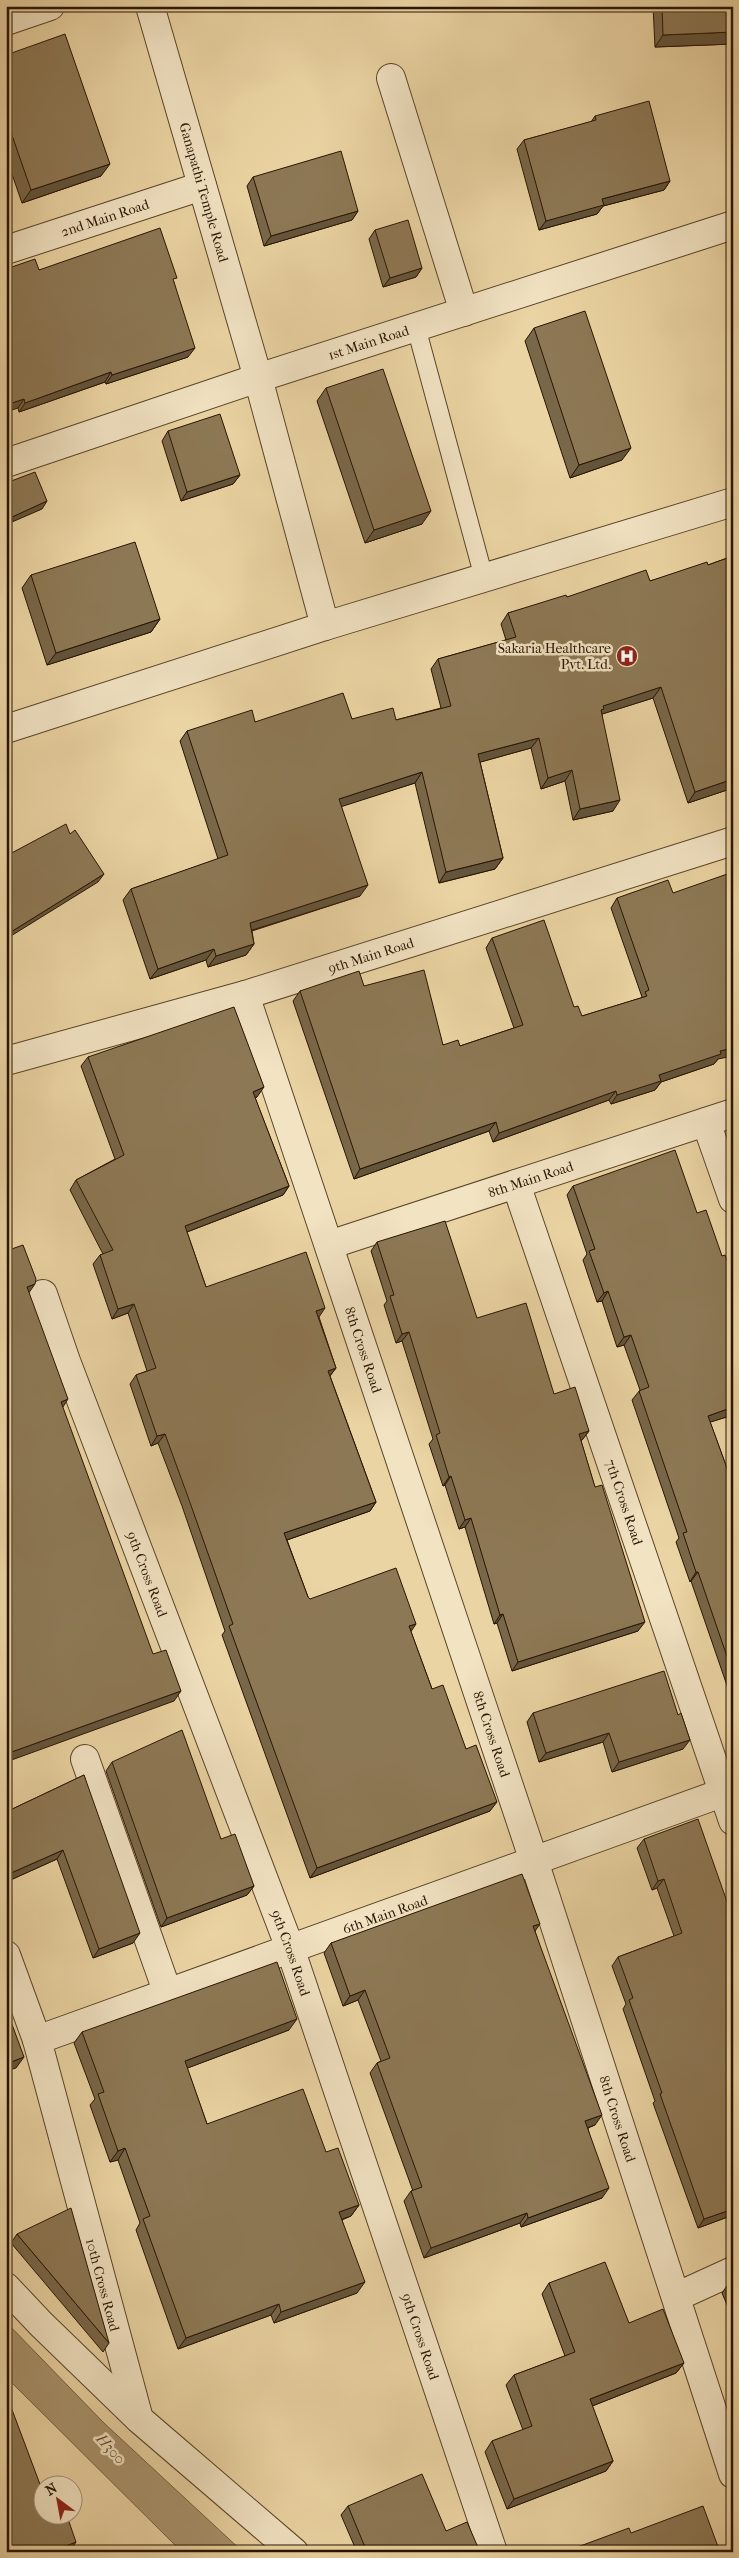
<svg xmlns="http://www.w3.org/2000/svg" width="739" height="2558" viewBox="0 0 739 2558" font-family="'IM FELL French Canon',serif">
  <style>
    .water { fill: #a9936c; stroke: #756041 }
    .lines { fill: none; stroke-linecap: round; stroke-linejoin: round }
    .service-casing { stroke: #594429; stroke-width: 20 }
    .minor-casing { stroke: #594429; stroke-width: 30 }
    .tertiary-casing { stroke: #594429; stroke-width: 30 }
    .service { stroke: #f2e3c3; stroke-width: 18 }
    .minor { stroke: #f2e3c3; stroke-width: 28 }
    .tertiary { stroke: #f2e3c3; stroke-width: 28 }
    .wall { fill: #796749; stroke: #281400 }
    .shaded-wall { fill: #63543c; stroke: #281400 }
    .building { fill: #8d7855; stroke: #281400 }
    .labels { text-anchor: middle; stroke-width: 5; stroke-linejoin: round; paint-order: stroke }
    .street-label { font-size: 14px; fill: #281400; stroke: #f2e3c3 }
    .poi-label { font-size: 14px; fill: #281400; stroke: #f2e3c3; text-anchor: end }
    .water-label { font-size: 15px; font-style: italic; fill: #5c472b; stroke: #f2e3c3 }
  </style>
  <rect width="100%" height="100%" fill="#ebd4a3"/>
  <filter id="stains"><feTurbulence type="fractalNoise" baseFrequency=".004" numOctaves="4"/><feColorMatrix values="0 0 0 0 .2 0 0 0 0 .09 0 0 0 0 .02 0 0 0 .5 -.17"/></filter>
  <radialGradient id="worn" r=".72"><stop offset=".6" stop-color="#630" stop-opacity="0"/><stop offset="1" stop-color="#630" stop-opacity=".3"/></radialGradient>
  <path class="water" d="M6 2322 104 2423 243 2552H182L6 2377Z"/>
  <g class="lines">
    <g class="service-casing">
      <path id="service" d="M416 327 484 578"/>
    </g>
    <g class="minor-casing">
      <g id="minor">
        <path d="M6 21 50 6"/>
        <path d="M391 78 464 312"/>
        <path id="s1" d="M6 250 202 186"/>
        <path d="M6 729 325 626"/>
        <path id="s2" d="M245 995 534 1861 733 2474"/>
        <path id="s3" d="M6 1061 245 995 733 841"/>
        <path d="M706 1122 733 1199"/>
        <path id="s4" d="M516 1184 733 1821"/>
        <path id="s5" d="M329 1245 733 1113"/>
        <path id="s6" d="M43 1294 66 1361 290 1948 493 2552"/>
        <path d="M85 1759 167 1991"/>
        <path id="s7" d="M6 1955 37 2040 139 2419 294 2552"/>
        <path id="s8" d="M37 2040 733 1789"/>
        <path d="M6 2287 41 2324 138 2418"/>
        <path d="M676 2297 733 2271"/>
      </g>
    </g>
    <g class="tertiary-casing">
      <g id="tertiary">
        <path id="s9" d="M150 6 258 378 325 626 733 502"/>
        <path id="s10" d="M6 463 258 378 733 225"/>
      </g>
    </g>
    <use href="#service" class="service"/>
    <use href="#minor" class="minor"/>
    <use href="#tertiary" class="tertiary"/>
  </g>
  <path class="wall" d="M653 6H733V44L655 47Z
    M6 55 101 176 22 203 6 157Z
    M595 116 670 181 664 190 603 206 597 214 539 230 517 149 524 140 591 122Z
    M253 177 358 211 352 220 264 246 247 186Z
    M375 230 422 268 416 277 383 287 369 239Z
    M39 270 174 282 188 357 106 384 105 382 19 412 18 408Z
    M534 328 622 460 570 478 525 341Z
    M326 388 422 524 365 543 317 401Z
    M168 431 240 475 233 484 181 501 162 441Z
    M733 556V788L688 803 653 698 602 714 613 811 573 820 565 781 541 789 531 748 480 762 503 858 495 869 439 883 415 783 341 806 360 896 252 931 254 944 246 955 208 967 206 960 150 979 123 900 131 889 218 859 180 741 187 731 255 722 352 719 396 720 441 708 431 669 438 659 506 640 501 624 508 613 567 597 650 581 708 565Z
    M31 575 160 619 151 632 47 665 22 588Z
    M617 898 718 1059 714 1064 661 1082 655 1090 611 1104 609 1100 493 1142 489 1131 354 1179 293 1001 300 991 364 986 443 1045 460 1046 514 1028 486 948 492 938 574 1007 582 1016 641 998 642 997 611 908Z
    M88 1057 257 1097 255 1098 289 1186 283 1195 187 1232 206 1287 319 1317 336 1368 330 1376 376 1502 370 1511 287 1540 308 1597 310 1599 411 1632 432 1689 466 1749 490 1811 310 1878 222 1635 225 1631 182 1506 158 1443 151 1446 130 1384 136 1375 147 1371 128 1313 112 1319 93 1264 100 1255 103 1254 70 1190 76 1180 115 1159 81 1066Z
    M573 1186 697 1213 733 1276V1415L710 1422 728 1471 733 1469V1703L691 1581 690 1582 676 1542 679 1538 632 1400 640 1390 624 1345 617 1347 602 1301 597 1302 583 1260 587 1254 567 1195Z
    M377 1242 477 1318 554 1394 589 1431 582 1440 581 1441 638 1631 512 1671 497 1623 494 1624 465 1527 459 1529 445 1485 443 1486 429 1444 433 1439 402 1341 396 1343 384 1305 387 1301 371 1251Z
    M533 1713 678 1715 683 1749 612 1772 603 1742 539 1762 527 1722Z
    M112 1762 221 1839 254 1886 247 1895 161 1927 106 1771Z
    M84 1775 133 1943 93 1958 57 1859 6 1882V1812Z
    M644 1839 732 1916H733V2215L698 2228 653 2103 655 2101 623 2009 626 2004 612 1966 618 1957 674 1936 657 1888 652 1890 637 1848Z
    M535 1931 595 2125 588 2128 602 2198 521 2227 520 2223 424 2258 404 2201 411 2191H413L370 2073 377 2063 381 2061 358 2000 343 2006 324 1953 331 1943Z
    M289 2030 187 2068 207 2124 326 2152 359 2205 351 2216 342 2220 357 2293 274 2323 271 2315 178 2349 136 2230 140 2223 118 2160 110 2162 90 2105 95 2099 74 2043 82 2032Z
    M17 2234 109 2343 103 2352 11 2243Z
    M733 2282V2319L722 2293 729 2283Z
    M549 2283 629 2323 684 2363 676 2373 592 2406 613 2461 606 2471 507 2509 485 2452 492 2441 523 2430 506 2385 514 2375 565 2356 542 2294Z
    M348 2506 446 2531 480 2552H357L341 2515Z"/>
  <path class="shaded-wall" d="M733 32V44L655 47 663 35Z
    M110 164 101 176 22 203 31 190Z
    M670 181 664 190 603 206 597 214 539 230 546 221 602 199Z
    M358 211 352 220 264 246 271 236Z
    M422 268 416 277 383 287 390 278Z
    M195 348 188 357 106 384 112 375Z
    M111 372 105 382 19 412 25 403Z
    M24 399 18 408 6 412V405Z
    M631 448 622 460 570 478 579 465Z
    M240 475 233 484 181 501 187 492Z
    M47 501 42 509 12 522 6 529V523L12 517Z
    M431 511 422 524 365 543 374 530Z
    M160 619 151 632 47 665 56 653Z
    M661 687 653 698 599 715 603 706Z
    M539 738 531 748 470 765 478 754Z
    M572 770 565 781 541 789 548 778Z
    M422 772 415 783 331 810 339 799Z
    M733 779V788L688 803 695 792Z
    M620 800 613 811 573 820 580 809Z
    M503 858 495 869 439 883 446 872Z
    M104 874 98 882 6 939V935Z
    M368 885 360 896 243 933 250 923Z
    M254 944 246 955 208 967 216 956Z
    M214 949 206 960 150 979 158 969Z
    M733 1048V1056L718 1059 714 1064 661 1082 655 1090 611 1104 617 1095 659 1075 720 1051Z
    M264 1087 257 1097 246 1101 253 1092Z
    M616 1091 609 1100 493 1142 499 1133Z
    M496 1122 489 1131 354 1179 360 1169Z
    M289 1186 283 1195 179 1235 185 1226Z
    M35 1284 28 1294 27 1287Z
    M608 1291 602 1301 597 1302 604 1293Z
    M134 1304 128 1313 112 1319 118 1309Z
    M325 1308 319 1317 310 1320 316 1311Z
    M409 1332 402 1341 396 1343 402 1334Z
    M631 1335 624 1345 617 1347 624 1337Z
    M336 1368 329 1377 328 1371Z
    M68 1399 61 1410V1402Z
    M733 1407V1415L701 1425 708 1416Z
    M589 1431 582 1440 573 1443 579 1434Z
    M165 1434 158 1443 151 1446 157 1436Z
    M451 1476 445 1485 443 1486 449 1477Z
    M376 1502 370 1511 278 1543 284 1533Z
    M471 1518 465 1527 459 1529 465 1520Z
    M696 1572H698L691 1581 690 1582Z
    M503 1614 497 1623 494 1624 500 1615Z
    M645 1622 638 1631 512 1671 518 1662Z
    M416 1624 410 1633 409 1626Z
    M181 1691 174 1701 6 1762V1754Z
    M609 1733 603 1742 539 1762 546 1753Z
    M690 1740 683 1749 612 1772 619 1762Z
    M497 1802 490 1811 310 1878 317 1868Z
    M63 1850 57 1859 6 1882V1880L11 1873Z
    M664 1879 657 1888 652 1890 658 1881Z
    M254 1886 247 1895 161 1927 167 1918Z
    M540 1924 533 1934V1926Z
    M140 1933 133 1943 93 1958 99 1949Z
    M365 1990 358 2000 343 2006 350 1996Z
    M297 2019 289 2030 177 2072 185 2061Z
    M24 2057 16 2068 6 2071V2064Z
    M602 2115 595 2125 578 2131 585 2121Z
    M125 2148 118 2160 110 2162 118 2151Z
    M609 2188 602 2198 521 2227 528 2218Z
    M359 2205 351 2216 331 2223 339 2212Z
    M733 2209V2215L698 2228 704 2219Z
    M527 2213 520 2223 424 2258 431 2248Z
    M365 2282 357 2293 274 2323 281 2312Z
    M279 2304 271 2315 178 2349 186 2338Z
    M684 2363 676 2373 582 2410 590 2399Z
    M613 2461 606 2471 507 2509 514 2499Z
    M76 2542 70 2552H51Z"/>
  <path class="building" d="M662 6H733V32L663 35Z
    M65 34 110 164 31 190 6 118V55Z
    M649 101 670 181 602 199 604 205 546 221 524 140 596 120 595 116Z
    M341 151 358 211 271 236 253 177Z
    M408 220 422 268 390 278 375 230Z
    M160 228 177 278 173 279 195 348 112 375 111 372 25 403 24 399 6 405V269L35 259 39 270Z
    M585 311 631 448 579 465 534 328Z
    M383 369 431 511 374 530 326 388Z
    M220 414 240 475 187 492 168 431Z
    M35 472 47 501 12 517 13 521 6 523V483Z
    M135 542 160 619 56 653 31 575Z
    M733 556V779L695 792 661 687 603 706 604 709 601 710 620 800 580 809 572 770 548 778 539 738 478 754 503 858 446 872 422 772 339 799 368 885 250 923 254 944 216 956 214 949 158 969 131 889 228 855 187 731 252 710 255 722 343 693 352 719 393 708 396 720 451 706 438 659 516 637 508 613 566 595 567 597 646 570 650 581 707 562 708 565Z
    M66 824 70 834 75 830 104 874 6 935V856Z
    M733 872V1048L720 1051 721 1054 659 1075 661 1081 617 1095 616 1091 499 1133 496 1122 360 1169 300 991 359 971 364 986 424 970 443 1045 458 1040 460 1046 523 1025 492 938 544 920 574 1007 578 1006 582 1016 647 996 645 992 649 990 617 898 668 880 673 893Z
    M234 1007 264 1087 253 1092 289 1186 185 1226 206 1287 306 1252 325 1308 316 1311 336 1368 328 1371 376 1502 284 1533 308 1597 310 1599 396 1568 416 1624 409 1626 432 1689 443 1685 466 1749 476 1745 497 1802 317 1868 229 1626 233 1624 188 1497 165 1434 157 1436 136 1375 156 1368 134 1304 118 1309 100 1255 113 1250 76 1180 124 1155 88 1057Z
    M675 1150 697 1213 706 1210 722 1256 725 1255 733 1276V1407L708 1416 728 1471 733 1469V1674L698 1572H696L683 1533 687 1532 639 1391 649 1387 631 1335 624 1337 608 1291 604 1293 589 1251 595 1249 573 1186Z
    M445 1221 477 1318 526 1303 554 1394 575 1387 589 1431 579 1434 595 1487 602 1485 645 1622 518 1662 503 1614 500 1615 471 1518 465 1520 451 1476 449 1477 436 1435 440 1433 417 1358 409 1332 402 1334 390 1296 394 1295 377 1242Z
    M23 1245 36 1279 35 1284 27 1287 68 1399 61 1402 153 1654 166 1650 181 1691 6 1754V1251Z
    M664 1671 678 1715 681 1713 690 1740 619 1762 609 1733 546 1753 533 1713Z
    M182 1730 221 1839 235 1834 254 1886 167 1918 112 1762Z
    M84 1775 140 1933 99 1949 63 1850 11 1873 6 1862V1812Z
    M698 1819 732 1916H733V2209L704 2219 660 2094 662 2093 629 2000 633 1998 618 1957 682 1933 664 1879 658 1881 644 1839Z
    M522 1874 540 1924 533 1926 602 2115 585 2121 609 2188 528 2218 527 2213 431 2248 411 2191 422 2187 377 2063 390 2058 365 1990 350 1996 331 1943Z
    M277 1962 297 2019 185 2061 207 2124 303 2089 326 2152 338 2148 359 2205 339 2212 365 2282 281 2312 279 2304 186 2338 143 2219 150 2216 125 2148 118 2151 98 2094 104 2092 82 2032Z
    M6 2008 24 2057 6 2064Z
    M71 2208 109 2343 17 2234Z
    M605 2262 629 2323 663 2309 684 2363 590 2399 613 2461 514 2499 492 2441 532 2426 514 2375 575 2352 549 2283Z
    M733 2282V2292L729 2283Z
    M6 2399H8L41 2487 42 2486V2516H67L76 2542 51 2552H6Z
    M422 2474 446 2531 467 2522 480 2552H367L348 2506Z
    M54 2482 56 2486H44Z
    M703 2506 720 2552H564L629 2528 631 2533Z"/>
  <defs>
    <g id="hospital-disc" transform="scale(1.125)"><circle r="9.5" fill="#8f2418" stroke="#f2e3c3"/><path d="M-5-5h3v3.5h4V-5h3V5h-3V1.5h-4V5h-3Z" fill="#fff"/></g>
  </defs>
  <g fill-rule="evenodd">
    <use href="#hospital-disc" x="627" y="656"/>
  </g>
  <g class="labels">
    <g class="street-label">
      <text dy="5" stroke="none"><textPath href="#s9" startOffset="194">Ganapathi Temple Road</textPath></text>
      <text dy="5" stroke="none"><textPath href="#s1" startOffset="104">2nd Main Road</textPath></text>
      <text dy="5" stroke="none"><textPath href="#s10" startOffset="382">1st Main Road</textPath></text>
      <text dy="5" stroke="none"><textPath href="#s3" startOffset="380">9th Main Road</textPath></text>
      <text dy="5" stroke="none"><textPath href="#s5" startOffset="212">8th Main Road</textPath></text>
      <text dy="5" stroke="none"><textPath href="#s2" startOffset="374">8th Cross Road</textPath></text>
      <text dy="5" stroke="none"><textPath href="#s4" startOffset="336">7th Cross Road</textPath></text>
      <text dy="5" stroke="none"><textPath href="#s6" startOffset="299">9th Cross Road</textPath></text>
      <text dy="5" stroke="none"><textPath href="#s2" startOffset="779">8th Cross Road</textPath></text>
      <text dy="5" stroke="none"><textPath href="#s8" startOffset="370">6th Main Road</textPath></text>
      <text dy="5" stroke="none"><textPath href="#s6" startOffset="704">9th Cross Road</textPath></text>
      <text dy="5" stroke="none"><textPath href="#s2" startOffset="1184">8th Cross Road</textPath></text>
      <text dy="5" stroke="none"><textPath href="#s7" startOffset="344">10th Cross Road</textPath></text>
      <text dy="5" stroke="none"><textPath href="#s6" startOffset="1109">9th Cross Road</textPath></text>
    </g>
    <g class="poi-label">
      <text x="611" y="653">Sakaria Healthcare<tspan x="611" dy="16">Pvt. Ltd.</tspan></text>
    </g>
    <g class="water-label">
      <text transform="translate(111 2449) rotate(48)" y="5">H300</text>
    </g>
  </g>
  <rect width="739" height="2558" fill="none" stroke="#ebd4a3" stroke-width="25"/>
  <rect x="8" y="8" width="724" height="2543" fill="none" stroke="#281400" stroke-width="2.5"/>
  <rect x="12" y="12" width="714" height="2533" fill="none" stroke="#281400"/>
  <g transform="translate(58 2500) rotate(328)"><circle r="24" fill="#f2e3c3" stroke="#a19075"/>
  <path d="M0-4L9 19L0 12L-9 19Z" fill="#8f2418"/>
  <text y="-8" font-size="14" font-weight="bold" text-anchor="middle" fill="#281400">N</text>
  </g>
  <rect width="100%" height="100%" filter="url(#stains)"/>
  <rect width="100%" height="100%" fill="url(#worn)"/>
</svg>
